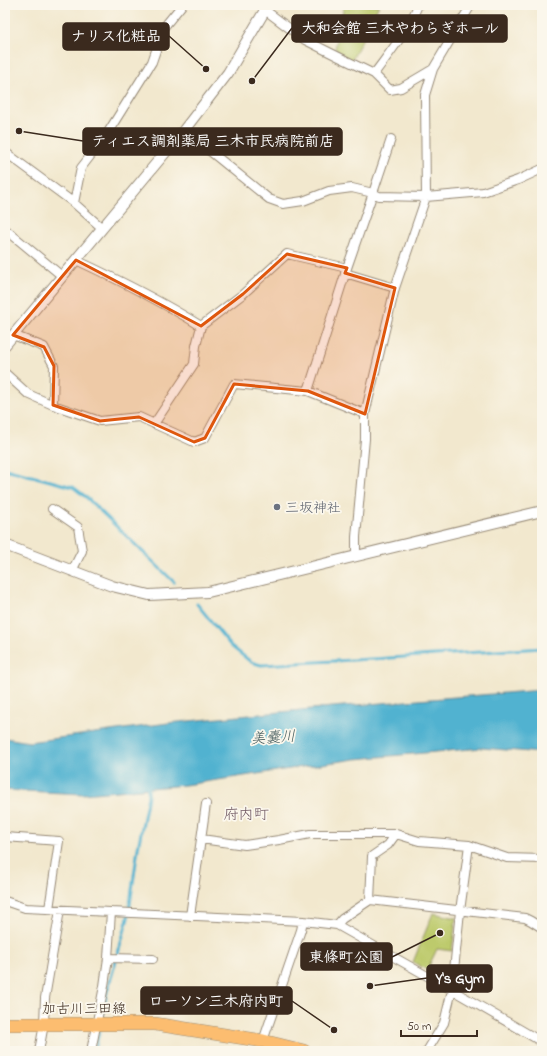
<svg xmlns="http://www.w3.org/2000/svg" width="547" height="1056" viewBox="0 0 547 1056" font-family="'Indie Flower','Klee One',sans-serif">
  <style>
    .green { fill: #bdca6c; stroke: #7c7a45 }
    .water { fill: #51b2d0; stroke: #466e77 }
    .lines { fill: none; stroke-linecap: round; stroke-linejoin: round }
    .stream { stroke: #51b2d0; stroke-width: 3 }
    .minor-casing { stroke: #968976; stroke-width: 10 }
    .tertiary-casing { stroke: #968976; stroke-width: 12 }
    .primary-casing { stroke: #968976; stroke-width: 14 }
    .minor { stroke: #fff; stroke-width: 8 }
    .tertiary { stroke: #fff; stroke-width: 10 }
    .primary { stroke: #fcbd6f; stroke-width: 13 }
    .marked { fill: #df570d; fill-opacity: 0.2; stroke: #df570d; stroke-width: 3; stroke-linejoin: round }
    .worship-dot { fill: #6b7280; stroke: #fbf7ec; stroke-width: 1.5 }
    .labels { text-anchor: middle; stroke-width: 3.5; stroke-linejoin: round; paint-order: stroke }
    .worship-label { font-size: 14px; fill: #5b616d; stroke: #fbf7ec; text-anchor: start }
    .street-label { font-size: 14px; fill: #3b2a1e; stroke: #fbf7ec }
    .water-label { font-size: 15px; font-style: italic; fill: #435a5c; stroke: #fbf7ec }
    .neighbourhood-label { font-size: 15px; fill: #6e5660; stroke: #fbf7ec }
    .leader { fill: none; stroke: #3b2a1e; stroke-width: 1.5 }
    .callout-dot { fill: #3b2a1e; stroke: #fbf7ec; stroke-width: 1.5 }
    .callout { fill: #3b2a1e; stroke: #3b2a1e; stroke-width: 1.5 }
    .callout-label { font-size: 15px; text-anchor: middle; font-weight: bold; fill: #fff }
  </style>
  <rect width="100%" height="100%" fill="#fbf7ec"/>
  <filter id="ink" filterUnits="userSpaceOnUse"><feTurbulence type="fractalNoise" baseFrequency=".025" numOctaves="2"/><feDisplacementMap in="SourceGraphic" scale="8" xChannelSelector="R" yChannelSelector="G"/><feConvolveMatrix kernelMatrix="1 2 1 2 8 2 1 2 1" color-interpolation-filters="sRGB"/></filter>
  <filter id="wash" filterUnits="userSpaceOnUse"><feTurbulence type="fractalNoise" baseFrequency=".012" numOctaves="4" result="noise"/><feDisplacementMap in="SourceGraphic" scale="16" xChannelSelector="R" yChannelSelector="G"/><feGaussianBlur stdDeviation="0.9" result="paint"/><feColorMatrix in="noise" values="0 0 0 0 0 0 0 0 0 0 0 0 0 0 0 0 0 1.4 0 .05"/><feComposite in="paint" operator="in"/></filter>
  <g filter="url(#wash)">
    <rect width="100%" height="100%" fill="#f2e8ce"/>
    <path class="green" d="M344 5H379L351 62 335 49Z
      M433 913 456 918 452 951 437 949 427 970 413 962Z"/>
    <path class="water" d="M542 690V753L482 748 355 759 185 785 83 794 5 790V738L29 742 168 723 332 707Z"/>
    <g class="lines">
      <path class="stream" d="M5 469 73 487 86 497 174 582
        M197 604 231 646 251 662 261 665 389 658 542 648
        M102 1020 107 992 128 918 138 848 148 796V785
        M95 1051 100 1027"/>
    </g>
  </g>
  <g filter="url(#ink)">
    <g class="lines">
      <g class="minor-casing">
        <path id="minor" d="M265 10 305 40 337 56 374 74 390 90 401 88 433 69
          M374 74C390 52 408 31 418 5
          M184 130 269 199 283 204 303 201 329 191 352 188 373 193 379 196 426 197 483 192 518 180 542 169
          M5 152 74 203 102 228
          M74 203 81 168 105 137 152 62 164 27 182 5
          M5 229 62 276
          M76 260C119 280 161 301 201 326L243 294 287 254 347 268
          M345 273 395 288
          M13 335 44 347 54 366 53 405
          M5 373 28 394 53 405 100 421 139 417 194 442 205 438 234 384 308 391 365 414
          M308 391 347 268 373 193 391 139
          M154 424 194 364 196 346 201 326
          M52 509 78 527 82 551 72 571
          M356 556V537L365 439V414L395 288 426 197 425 95 433 69 471 5
          M5 837 59 841 49 909
          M201 839 245 845 279 840 310 834H396L419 841 469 845 507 858 542 859
          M370 900 372 856 388 845 396 834
          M5 901 25 908 303 921 337 925 452 990 542 1042
          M190 916 206 804
          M337 925 342 919 370 900 525 918 531 921 542 928
          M108 958 153 959
          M263 1041 301 930 303 921
          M39 1051 44 1024 45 998 60 910
          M91 1051 104 986 108 958 111 912
          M427 1051 444 1023 452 990 460 911 469 845"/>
      </g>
      <g class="tertiary-casing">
        <path id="tertiary" d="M5 345 184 130 228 73 268 5
          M5 545 112 586 149 595 208 592 542 511"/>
      </g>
      <g class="primary-casing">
        <path id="primary" d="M5 1024H155L263 1041 304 1051"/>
      </g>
      <use href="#minor" class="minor"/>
      <use href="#tertiary" class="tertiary"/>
      <use href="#primary" class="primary"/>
    </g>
  </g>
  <path class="marked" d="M287 254 347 268 345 273 395 288 365 414 308 391 234 384 205 438 194 442 139 417 100 421 53 405 54 366 44 347 13 335 76 260 201 326 243 294Z"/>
  <circle class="worship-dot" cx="277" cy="507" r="4"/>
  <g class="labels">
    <g class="worship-label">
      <text x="285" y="512">三坂神社</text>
    </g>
    <g class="street-label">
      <text x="84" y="1013">加古川三田線</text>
    </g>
    <g class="water-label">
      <text transform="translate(273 737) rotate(-3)" y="5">美嚢川</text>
    </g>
    <g class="neighbourhood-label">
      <text x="246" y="819">府内町</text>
    </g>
  </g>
  <path class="leader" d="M252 81L292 28M206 69L169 36M19 131L83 141M440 933L392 957M370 986L427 978M334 1030L292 1001"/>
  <g class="callout-dot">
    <circle cx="252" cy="81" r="4"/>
    <circle cx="206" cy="69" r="4"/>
    <circle cx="19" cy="131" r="4"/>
    <circle cx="440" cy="933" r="4"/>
    <circle cx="370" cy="986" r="4"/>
    <circle cx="334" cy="1030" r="4"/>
  </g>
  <g class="callout">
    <rect x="292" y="15" width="215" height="27" rx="4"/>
    <rect x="63" y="23" width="106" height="27" rx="4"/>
    <rect x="83" y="128" width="259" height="27" rx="4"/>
    <rect x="301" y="943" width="91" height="27" rx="4"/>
    <rect x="427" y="965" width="65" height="27" rx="4"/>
    <rect x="141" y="987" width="151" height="27" rx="4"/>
  </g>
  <g class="callout-label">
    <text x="400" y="33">大和会館 三木やわらぎホール</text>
    <text x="116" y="41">ナリス化粧品</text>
    <text x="213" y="146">ティエス調剤薬局 三木市民病院前店</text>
    <text x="346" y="962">東條町公園</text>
    <text x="460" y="983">Y's Gym</text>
    <text x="216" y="1006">ローソン三木府内町</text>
  </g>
  <rect width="547" height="1056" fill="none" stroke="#fbf7ec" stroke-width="20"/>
  <path d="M401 1030v6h76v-6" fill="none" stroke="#3b2a1e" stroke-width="2"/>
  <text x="407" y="1030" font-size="12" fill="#3b2a1e" stroke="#fbf7ec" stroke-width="3" paint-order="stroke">50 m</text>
</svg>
